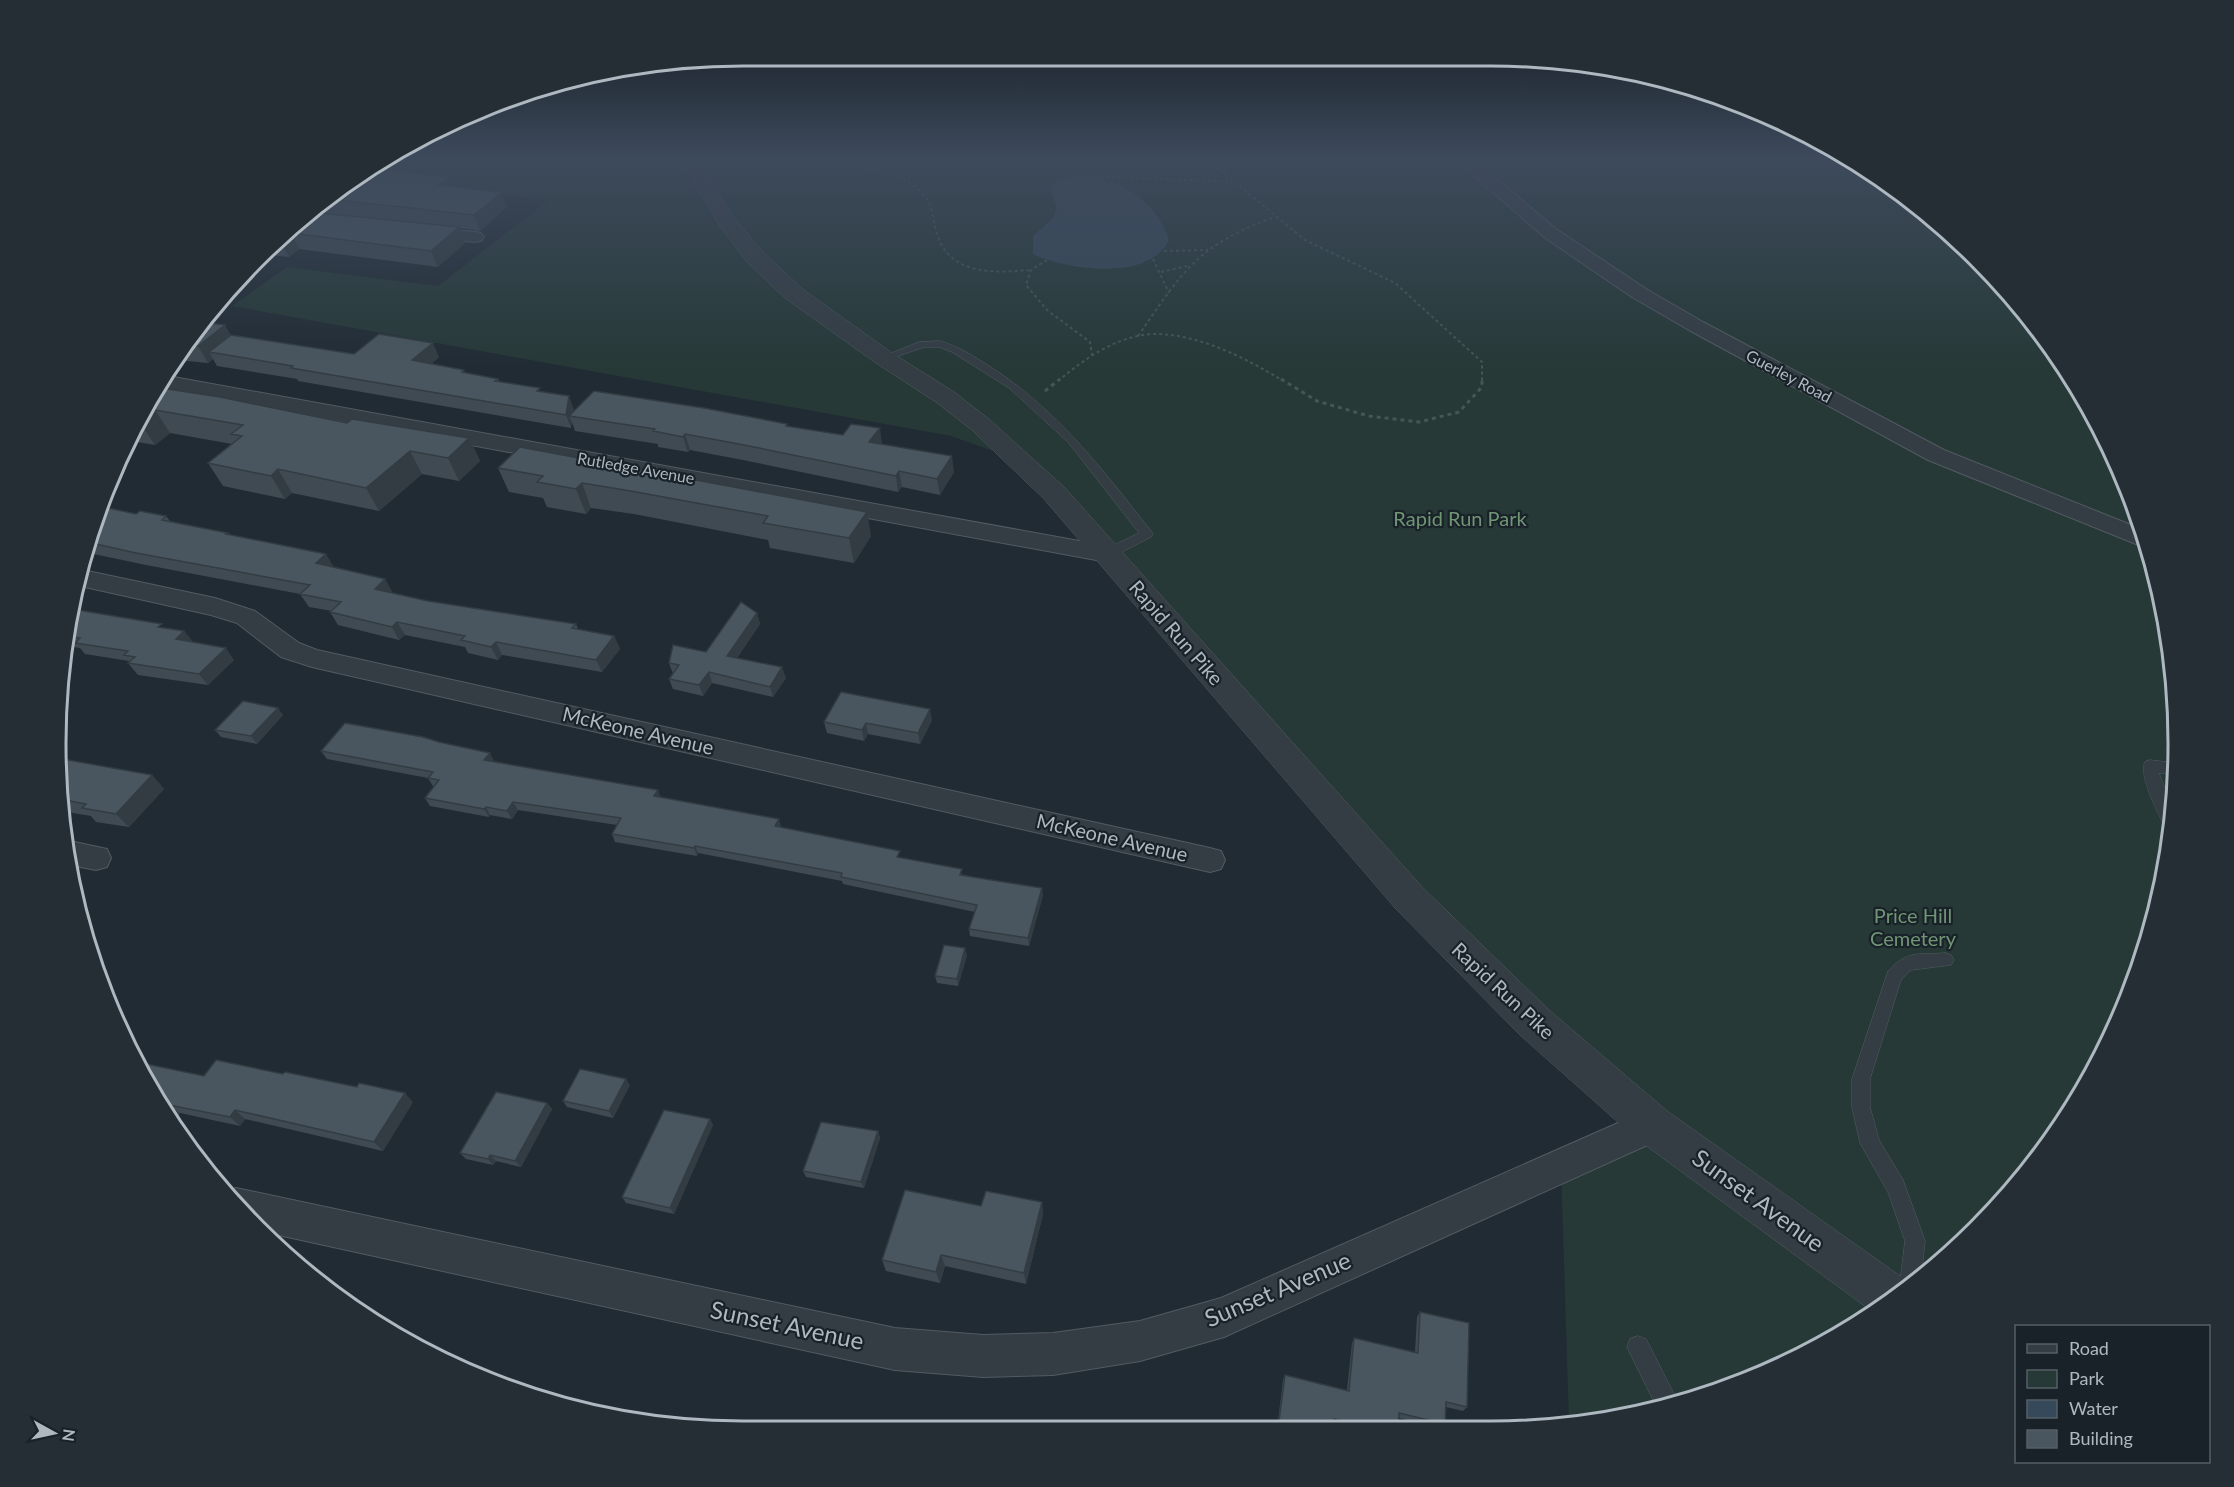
<svg xmlns="http://www.w3.org/2000/svg" width="2234" height="1487" viewBox="0 0 2234 1487" font-family="Lato,sans-serif">
  <style>
    .green { fill: #263937 }
    .water { fill: #36495a }
    .lines { fill: none; stroke-linecap: round; stroke-linejoin: round }
    .service-casing { stroke: #525b62; stroke-width: 1 }
    .minor-casing { stroke: #525b62; stroke-width: 2 }
    .tertiary-casing { stroke: #525b62; stroke-width: 1 }
    .path-far1 { stroke: #445656; stroke-width: 2; stroke-dasharray: 3 3; stroke-linecap: butt }
    .path { stroke: #445656; stroke-width: 3; stroke-dasharray: 4 4; stroke-linecap: butt }
    .service { fill: #343d44; fill-rule: evenodd }
    .minor { fill: #343d44; fill-rule: evenodd }
    .tertiary { fill: #343d44; fill-rule: evenodd }
    .wall { fill: #3f4a52 }
    .shaded-wall { fill: #333c42 }
    .building { fill: #49565f; stroke: #333c42; stroke-width: 1.5 }
    .labels { text-anchor: middle; stroke-width: 4.5; stroke-linejoin: round; paint-order: stroke }
    .far-street-label { font-size: 16px; fill: #aeb8c1; stroke: #1a2229 }
    .park-label { font-size: 20px; fill: #709574; stroke: #1a2229 }
    .street-label { font-size: 20px; fill: #aeb8c1; stroke: #1a2229 }
    .near-street-label { font-size: 24px; fill: #aeb8c1; stroke: #1a2229 }
    .rim { fill: none; stroke: #aeb8c1; stroke-width: 3 }
  </style>
  <rect width="100%" height="100%" fill="#212b34"/>
  <path class="green" d="M386 159H1844L1944 226 2037 325 2108 440 2155 566 2177 699 2173 834 2142 965 2086 1088 2008 1197 1909 1290 1794 1361 1668 1408 1569 1424 1561 1165 1652 1125 1535 1023 1024 462 951 436 232 306 287 267 438 286 548 201 357 175Z"/>
  <path class="water" d="M1074 176C1116 176 1156 198 1169 240 1149 282 1067 270 1033 254V236L1053 218 1057 208 1051 189 1053 183Z"/>
  <g class="lines">
    <g class="service-casing">
      <path id="service" d="M940 341C958 346 973 356 989 366 1058 410 1101 468 1151 531L1153 534 1151 537 1112 557H1102L1101 554 1102 551 1139 533 1068 442 1009 388 952 352 939 347H924L884 361 879 358 919 342Z
        M2150 760 2175 763V775L2159 773 2173 810 2172 834 2167 832 2165 828C2159 814 2138 776 2145 762Z
        M1945 953 1951 955 1954 960 1951 965 1911 970 1901 980 1870 1079V1107L1879 1140 1903 1180 1925 1241 1921 1279 1901 1295 1899 1290 1905 1241 1888 1192 1860 1143 1852 1107V1079L1888 971C1908 950 1917 955 1945 953Z
        M1638 1336 1646 1339 1679 1404 1658 1410 1627 1347 1630 1339Z"/>
    </g>
    <g class="minor-casing">
      <path id="minor" d="M1455 159H1473L1556 229 1646 289 1703 322 1944 450 2141 529 2148 546 2136 544 1928 460 1689 330 1632 297 1544 237Z
        M425 227 475 232 481 233 484 237 481 241 475 242 419 236 416 232 419 228Z
        M168 376 1107 546 1116 548 1119 554 1116 560 1107 562 161 388Z
        M78 569 215 598 255 611 299 643 317 650 1210 848 1221 851 1225 860 1221 869 1210 872 312 667 281 657 237 623 211 615 76 585Z
        M65 840 107 849 111 858 107 867 96 870 70 865Z
        M1652 1108 1665 1113 1670 1125 1665 1137 1224 1337 1140 1361 1053 1375 983 1377 895 1370 260 1231 223 1193 236 1188 895 1328 983 1335 1053 1333 1140 1321 1221 1298Z"/>
    </g>
    <g class="tertiary-casing">
      <path id="tertiary" d="M681 159 702 160 717 191 735 219 763 252 801 288 892 353 954 392 990 420 1064 487 1422 887 1549 1010 1667 1111 1910 1283 1912 1287 1873 1312 1637 1139 1521 1036 1396 909 1044 499 972 430 936 402 876 363 785 298 747 262 720 226Z"/>
    </g>
    <path class="path-far1" d="M840 159C867 168 904 172 924 195 935 207 932 220 937 234 950 276 995 273 1031 270
      M1207 159 1305 240 1395 283 1482 362V381
      M870 170 882 159
      M1224 173 1227 159
      M1088 176 1233 182
      M1164 251 1208 250
      M1153 259 1169 293
      M1047 260 1031 270 1026 285 1047 310 1090 342 1092 355
      M1161 272 1187 266
      M1138 336C1183 271 1197 245 1275 217
      M1058 381C1082 361 1107 343 1137 336 1184 326 1245 357 1283 381"/>
    <path class="path" d="M1281 379 1317 401 1369 416 1419 422 1459 412 1482 387V379
      M1045 391 1060 379"/>
    <use href="#service" class="service"/>
    <use href="#minor" class="minor"/>
    <use href="#tertiary" class="tertiary"/>
  </g>
  <path class="wall" d="M361 172 455 187 507 207 480 231 459 228 465 243 438 267 299 249 289 257 261 254Z
    M214 307 216 310 201 323 231 335 354 354 439 357 431 364 464 370 465 373 498 379 500 382 541 391 574 410V411L787 424 788 426 882 445 954 472 940 495 902 487 898 492 743 460 690 450 688 452 658 447V444L575 431 572 422 571 428 298 381 297 379 217 366 213 359 208 363 177 360 198 324Z
    M161 388 347 423 469 438 480 461 459 481 422 474 379 511 292 493 285 499 223 486 208 463 232 444 170 433 155 445 131 441Z
    M520 447 871 536 854 563 770 548 768 540 634 514 591 508 586 514 547 507 543 498 509 492 498 468Z
    M99 506 136 514 166 516 170 521 228 533 229 535 334 567 385 579 392 592 391 593 428 601 576 624 578 629 614 636 620 649 602 672 502 655 498 660 468 653 465 647 405 635 399 640 338 625 330 612 332 611 309 607 300 594 146 565 84 552Z
    M72 609 165 628 184 631 193 642 234 660 208 685 138 675 128 663 130 662 129 661 85 654 80 648 66 646Z
    M757 613 760 624 737 658 786 678 773 697 712 683 703 696 673 689 669 679 673 674 669 663 706 652Z
    M283 715 257 744 221 737 215 730Z
    M932 720 920 744 868 734 864 741 827 733 824 722Z
    M321 751 494 761 661 798 781 826V828L1043 895 1029 946 970 936 969 929 975 912 843 884 842 881 698 853 697 856 615 842 612 834 617 825 518 810 512 819 490 815 489 817 430 806 425 798 434 787 433 786 428 778 327 759Z
    M152 775 164 789 129 827 96 822 91 816 61 811 57 789Z
    M967 955 958 986 937 983 935 976Z
    M204 1076 413 1102 383 1151 245 1119 240 1126 180 1113 175 1119 170 1118 148 1088Z
    M630 1085 613 1118 567 1107 563 1101Z
    M547 1103 552 1109 521 1167 496 1161 493 1165 466 1159 460 1153Z
    M710 1119 713 1125 674 1214 626 1203 622 1197Z
    M878 1131 880 1138 864 1188 806 1177 803 1171Z
    M1042 1202 1043 1214 1026 1284 945 1266 940 1283 886 1271 882 1260 981 1206Z
    M1420 1312 1467 1407 1463 1411 1446 1407 1445 1424 1442 1428 1399 1418 1398 1429H1355L1334 1424 1333 1429H1277L1283 1380 1285 1375 1347 1390 1352 1343 1354 1338 1415 1352 1417 1317Z"/>
  <path class="shaded-wall" d="M451 177 457 192 439 185Z
    M502 192 507 207 480 231 474 215Z
    M459 227 465 243 438 267 431 251Z
    M291 233 299 249 289 257 280 241Z
    M214 307 216 310 198 325Z
    M225 325 235 342 209 352 213 359 208 363 198 346Z
    M433 343 439 357 418 373 412 360Z
    M569 396 574 410 573 416H569L572 422 571 428 566 415Z
    M155 410 170 433 155 445 141 424 143 419Z
    M880 428 882 444 869 442Z
    M685 434 690 450 688 452 683 437Z
    M469 438 480 461 459 481 448 458Z
    M410 451 422 474 379 511 366 488Z
    M952 456 954 472 940 495 937 479Z
    M278 469 292 493 285 499 271 476Z
    M899 471 902 487 898 492 896 476Z
    M582 483 591 508 586 514 576 489Z
    M867 512 871 536 854 563 849 538Z
    M326 554 334 567 324 576 316 563Z
    M385 579 392 592 382 602 375 589Z
    M757 613 760 624 731 667 727 656Z
    M397 622 405 635 399 640 392 627Z
    M184 631 193 642 176 639Z
    M614 636 620 649 602 672 596 660Z
    M496 642 502 655 498 660 491 647Z
    M226 648 234 660 208 685 199 674Z
    M782 667 786 678 773 697 770 687Z
    M709 672 712 683 703 696 699 685Z
    M278 708 283 715 257 744 251 736Z
    M930 709 932 720 920 744 918 733Z
    M866 723 868 734 864 741 862 730Z
    M490 753 494 761 489 768 484 760Z
    M152 775 164 789 129 827 116 814Z
    M658 790 661 798 654 796Z
    M513 802 518 810 512 819 507 811Z
    M486 807 490 815 489 817 484 809Z
    M779 819 781 826 777 834 775 826Z
    M695 846 698 853 697 856 694 848Z
    M1042 888 1043 895 1029 946 1028 938Z
    M965 948 967 955 958 986 957 979Z
    M626 1079 630 1085 613 1118 609 1111Z
    M405 1093 413 1102 383 1151 374 1142Z
    M547 1103 552 1109 521 1167 515 1161Z
    M169 1105 180 1113 175 1119 164 1110Z
    M235 1110 245 1119 240 1126 230 1117Z
    M710 1119 713 1125 674 1214 670 1208Z
    M878 1131 880 1138 864 1188 861 1182Z
    M490 1155 496 1161 493 1165 488 1159Z
    M1042 1202 1043 1214 1026 1284 1024 1273Z
    M941 1255 945 1266 940 1283 936 1272Z"/>
  <path class="building" d="M369 168 451 177 439 185 502 192 474 215 328 199 361 172Z
    M312 212 459 227 431 251 291 233 280 241H277Z
    M200 322 225 325 198 346 186 345Z
    M379 334 433 343 412 360 464 370 462 372 498 379 495 381 540 388 537 391 569 396 566 415 291 368 293 366 209 352 231 335 354 354Z
    M161 388 220 397 347 423 352 419 469 438 448 458 410 451 366 488 278 469 271 476 208 463 242 436 231 434 243 425 155 410 143 419Z
    M594 391 704 408 787 424 786 426 843 435 851 424 880 428 869 442 952 456 937 479 899 471 896 476 739 444 685 434 683 437 653 431 655 429 569 416Z
    M520 447 867 512 849 538 763 523 768 516 625 490 582 483 576 489 537 482 543 476 498 468Z
    M99 506 136 514 140 511 166 516 162 520 228 533 226 534 326 554 316 563 385 579 375 589 428 601 576 624 572 628 614 636 596 660 496 642 491 647 461 640 465 636 397 622 392 627 330 612 341 602 300 594 310 585 136 553 87 542Z
    M741 602 757 613 727 656 782 667 770 687 709 672 699 685 669 679 679 665 669 663 673 645 706 652Z
    M72 609 162 624 158 627 184 631 176 639 226 648 199 674 128 663 135 657 124 655 128 651 75 643 80 638 67 636Z
    M841 692 930 709 918 733 866 723 862 730 824 722Z
    M243 701 278 708 251 736 215 730Z
    M345 723 423 737 439 742 490 753 484 760 658 790 654 796 779 819 775 826 900 851 897 857 962 869 960 875 1042 888 1028 938 969 929 977 905 841 877 842 873 695 846 694 848 612 834 621 818 513 802 507 811 486 807 484 809 425 798 439 780 428 778 433 772 321 751Z
    M57 758 152 775 116 814 82 808 86 804 59 799 57 789Z
    M944 945 965 948 957 979 935 976Z
    M216 1060 283 1074 285 1072 357 1087 359 1083 405 1093 374 1142 235 1110 230 1117 169 1105 164 1110 148 1088 137 1062 204 1076Z
    M580 1069 626 1079 609 1111 563 1101Z
    M496 1092 547 1103 515 1161 490 1155 488 1159 460 1153Z
    M664 1110 710 1119 670 1208 622 1197Z
    M821 1122 878 1131 861 1182 803 1171Z
    M905 1190 981 1206 986 1191 1042 1202 1024 1273 941 1255 936 1272 882 1260Z
    M1420 1312 1469 1323 1467 1407 1446 1402 1445 1424 1399 1413 1398 1429H1375L1334 1419 1333 1429H1278L1285 1375 1349 1391 1354 1338 1418 1353Z
    M629 1418 661 1425 653 1426 628 1420Z"/>
  <linearGradient id="sky" x2="0" y2="1"><stop stop-color="#12181d"/><stop offset="0.43" stop-color="#3d4a5c"/><stop offset="1" stop-color="#3d4a5c" stop-opacity="0"/></linearGradient>
  <rect width="2234" height="367" fill="url(#sky)"/>
  <g class="labels">
    <g class="far-street-label">
      <text transform="translate(1789 376) rotate(28)" y="6">Guerley Road</text>
      <text transform="translate(636 468) rotate(10)" y="6">Rutledge Avenue</text>
    </g>
    <g class="park-label">
      <text x="1460" y="526">Rapid Run Park</text>
      <text x="1913" y="923">Price Hill<tspan x="1913" dy="23">Cemetery</tspan></text>
    </g>
    <g class="street-label">
      <text transform="translate(1176 633) rotate(49)" y="7">Rapid Run Pike</text>
      <text transform="translate(638 731) rotate(13)" y="7">McKeone Avenue</text>
      <text transform="translate(1112 838) rotate(13)" y="7">McKeone Avenue</text>
      <text transform="translate(1503 991) rotate(43)" y="7">Rapid Run Pike</text>
    </g>
    <g class="near-street-label">
      <text transform="translate(1758 1201) rotate(36)" y="8">Sunset Avenue</text>
      <text transform="translate(1278 1290) rotate(-23)" y="8">Sunset Avenue</text>
      <text transform="translate(787 1326) rotate(12)" y="8">Sunset Avenue</text>
    </g>
  </g>
  <path d="M0 0H2234V1487H0ZM743 66H1491A677 677 0 0 1 2168 743V744A677 677 0 0 1 1491 1421H743A677 677 0 0 1 66 744V743A677 677 0 0 1 743 66Z" fill="#262e35" fill-rule="evenodd"/>
  <path class="rim" d="M743 66H1491A677 677 0 0 1 2168 743V744A677 677 0 0 1 1491 1421H743A677 677 0 0 1 66 744V743A677 677 0 0 1 743 66Z"/>
  <rect x="2015" y="1325" width="195" height="138" fill="#1a2229" stroke="#555e66" stroke-width="1.5"/>
  <rect x="2027" y="1344" width="30" height="9" fill="#343d44" stroke="#555e66" stroke-width="1.5"/>
  <text x="2069" y="1355" font-size="18" fill="#aeb8c1">Road</text>
  <rect x="2027" y="1370" width="30" height="18" fill="#263937" stroke="#555e66" stroke-width="1.5"/>
  <text x="2069" y="1385" font-size="18" fill="#aeb8c1">Park</text>
  <rect x="2027" y="1400" width="30" height="18" fill="#36495a" stroke="#555e66" stroke-width="1.5"/>
  <text x="2069" y="1415" font-size="18" fill="#aeb8c1">Water</text>
  <rect x="2027" y="1430" width="30" height="18" fill="#49565f" stroke="#555e66" stroke-width="1.5"/>
  <text x="2069" y="1445" font-size="18" fill="#aeb8c1">Building</text>
  <g transform="translate(54 1433) rotate(98)" stroke="#1a2229" stroke-width="4.5" paint-order="stroke">
  <path d="M0-4.5L10 22L0 15L-10 22Z" fill="#aeb8c1"/>
  <text y="-9" font-size="16" font-weight="bold" text-anchor="middle" fill="#aeb8c1">N</text>
  </g>
</svg>
